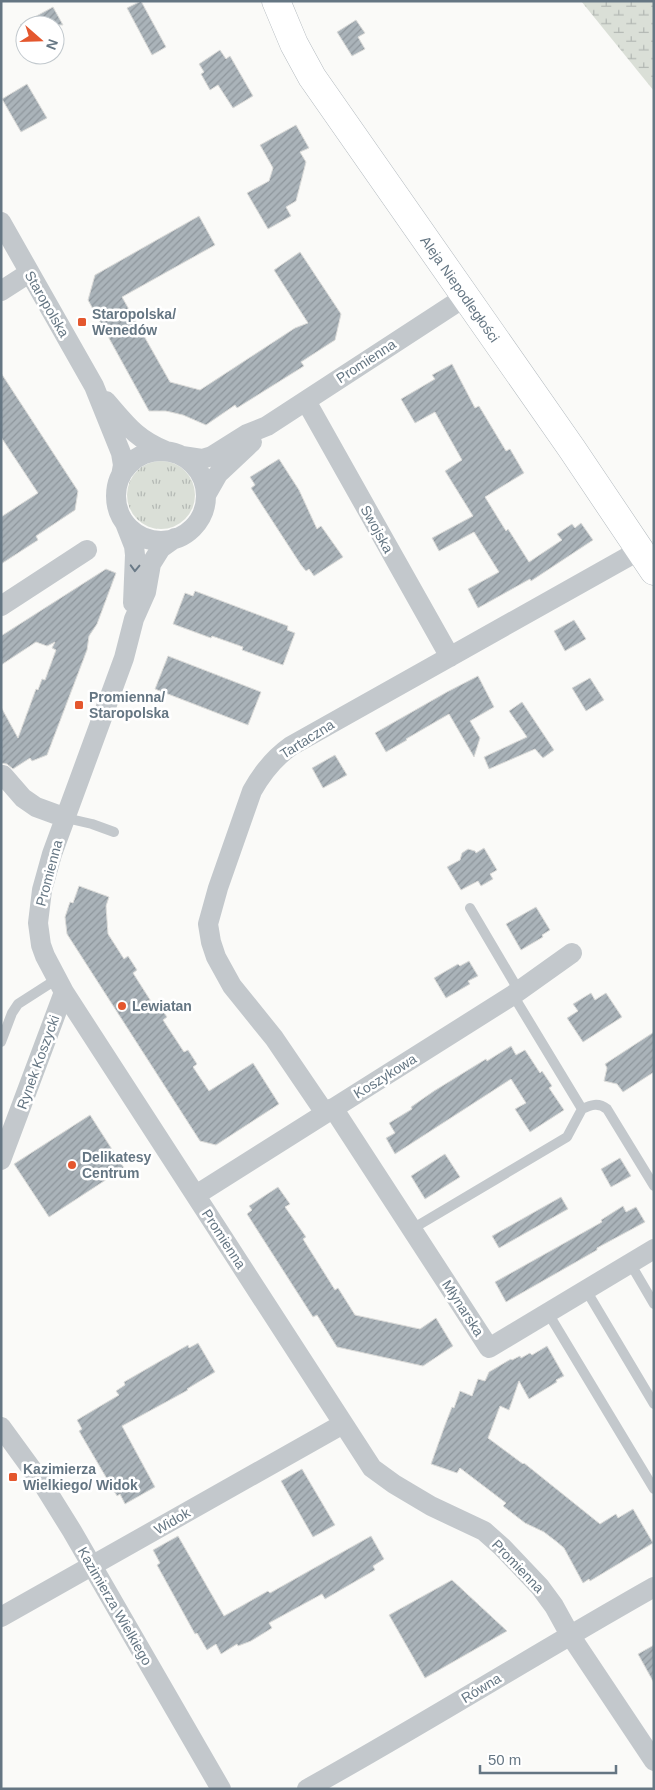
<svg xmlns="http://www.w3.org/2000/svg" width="655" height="1790" viewBox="0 0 655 1790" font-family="Helvetica,sans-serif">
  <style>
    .grass { fill: url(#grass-tufts) }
    .wetland { fill: url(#wetland-marsh) }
    .building { fill: url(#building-hatch); stroke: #dcdcda }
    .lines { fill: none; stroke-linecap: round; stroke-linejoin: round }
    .secondary-casing { stroke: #b3babf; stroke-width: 29 }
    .lane { stroke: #c3c8cc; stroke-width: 10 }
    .street { stroke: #c3c8cc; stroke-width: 20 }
    .secondary { stroke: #fff; stroke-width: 28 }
    .oneway { stroke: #6a7a87 }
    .poi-dot { fill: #e4572e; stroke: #fff; stroke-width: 2 }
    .labels { text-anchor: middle; stroke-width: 5; stroke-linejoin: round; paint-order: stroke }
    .street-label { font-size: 14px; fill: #657683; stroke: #fff }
    .poi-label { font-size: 14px; font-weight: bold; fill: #657683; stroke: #fff; text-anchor: start }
  </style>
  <defs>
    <pattern id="grass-tufts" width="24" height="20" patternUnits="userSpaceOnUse" patternTransform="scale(1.25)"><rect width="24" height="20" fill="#dadfd7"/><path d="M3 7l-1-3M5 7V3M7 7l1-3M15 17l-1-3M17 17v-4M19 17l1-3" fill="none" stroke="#b4b9b4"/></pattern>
    <pattern id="wetland-marsh" width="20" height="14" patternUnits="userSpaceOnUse" patternTransform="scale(1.25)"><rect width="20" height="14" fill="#dadfd7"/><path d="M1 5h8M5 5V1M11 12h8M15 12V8" fill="none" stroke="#b4b9b4"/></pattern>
    <pattern id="building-hatch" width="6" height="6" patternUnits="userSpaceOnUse" patternTransform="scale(1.25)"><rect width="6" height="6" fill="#aab3b9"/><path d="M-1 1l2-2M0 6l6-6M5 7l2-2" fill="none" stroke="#8e969c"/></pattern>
  </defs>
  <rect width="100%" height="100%" fill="#fafaf8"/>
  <path class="grass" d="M127 495a34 34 0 1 1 68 0a34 34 0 1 1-68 0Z"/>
  <path class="wetland" d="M581 1H654V91Z"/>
  <path class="building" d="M141 1 166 47 152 55 127 8Z
    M53 7 63 25H20Z
    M356 20 365 33 358 37 365 49 352 56 337 32Z
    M220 50 226 59 230 56 253 96 233 108 218 85 210 90 201 74 204 72 199 64Z
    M27 84 47 118 21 132 2 99Z
    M296 125 309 148 300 152 306 162 296 201 286 207 291 216 268 229 247 193 269 181 273 168 260 145Z
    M199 216 215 245 122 297 170 382 200 390 295 328 308 323 274 270 300 252 341 314 335 340 301 362 304 366 237 408 235 405 206 425 183 415 166 411H149L88 300 95 275Z
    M452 364 475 408 479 406 506 451 510 449 524 473 485 497 506 531 508 529 529 562 562 540 557 534 572 524 575 528 581 523 593 540 531 581 530 579 478 608 468 589 499 572 474 532 439 551 432 538 473 516 445 471 462 460 435 412 415 423 401 399 435 379 432 375Z
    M1 373 78 491 75 510 36 536 38 540 1 564V517L38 493 1 437Z
    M279 459 299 490 317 529 321 526 343 557 314 576 309 569 306 571 301 565 251 488 255 485 250 477Z
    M106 569 116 573 97 624 89 636 87 650 47 755 32 761 30 758 13 769 7 764 1 763V707L18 738 36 689 38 690 42 679 45 680 56 650 52 648 55 642 47 646 36 642 1 665V636Z
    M195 591 288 626 287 630 295 633 283 665 242 650 243 647 212 636 211 638 173 624 185 593 193 596Z
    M574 620 586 639 565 651 554 631Z
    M168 656 261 692 248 725 155 689Z
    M478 676 494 707 470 721 480 738 474 757 449 714 406 739 407 740 386 752 375 733 447 692Z
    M590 678 604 700 586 711 572 688Z
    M522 702 554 750 543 758 535 749 489 769 484 757 527 737 509 711Z
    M335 755 347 775 323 788 312 768Z
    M484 848 497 870 490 874 493 879 481 886 478 881 461 890 447 867 460 860 462 853 468 849 475 851 476 853Z
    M79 886 109 897 106 906 108 934 124 959 128 956 137 970 133 973 154 1006 157 1003 167 1017 163 1020 184 1052 188 1050 197 1064 193 1067 209 1091 253 1063 279 1104 216 1145 200 1141 67 934 65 917 70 902 73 903Z
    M536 907 550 930 542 935 543 937 521 950 506 924Z
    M469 961 478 976 468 981 470 984 446 998 434 978 458 964 460 966Z
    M591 993 595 1000 606 993 622 1017 583 1042 567 1018 578 1011 573 1004Z
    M654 1032V1072L623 1092 617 1084 604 1081 607 1068 605 1064Z
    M511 1046 516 1055 525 1050 540 1073 542 1071 552 1086 549 1088 564 1110 530 1132 515 1109 526 1103 511 1079 395 1154 386 1138 395 1133 389 1123 412 1109 411 1107 434 1091 486 1059 487 1061Z
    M90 1115 124 1168 49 1217 14 1164Z
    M445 1154 460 1177 425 1199 411 1176Z
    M620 1158 631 1176 611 1187 601 1169Z
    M278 1187 290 1204 285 1207 306 1237 303 1239 335 1290 338 1288 355 1315 420 1329 436 1318 453 1346 423 1366 337 1347 317 1315 313 1317 247 1214 252 1210 249 1206Z
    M561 1197 568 1209 499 1248 492 1236Z
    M623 1206 626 1212 636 1207 645 1222 597 1248V1250L506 1302 495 1282 602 1222 601 1220Z
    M198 1343 215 1372 187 1389 188 1390 122 1426 155 1487 125 1504 120 1494 117 1496 79 1431 82 1429 77 1420 119 1395 116 1391 125 1385 124 1382 188 1345 189 1348Z
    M547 1346 564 1376 556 1380 557 1382 529 1399 519 1381 509 1410 500 1406 488 1438 523 1464 524 1463 600 1524 616 1514 618 1518 633 1509 653 1543 590 1581 589 1579 583 1583 564 1548 557 1542 544 1532 525 1523 503 1506 506 1503 460 1468 457 1473 431 1464 445 1425 452 1407 454 1408 460 1391 472 1396 478 1379 485 1381 489 1372 511 1359 512 1360 520 1356 521 1358 530 1353 532 1355Z
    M302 1469 335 1525 313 1537 281 1481Z
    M178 1536 224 1616 268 1591 270 1593 371 1536 384 1559 373 1566 375 1570 325 1599 322 1594 269 1623 272 1628 251 1641 238 1646 237 1644 221 1654 216 1644 207 1650 197 1633 195 1634 157 1565 160 1563 153 1550Z
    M452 1580 507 1631 425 1678 389 1615Z
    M654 1645V1683L638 1654Z"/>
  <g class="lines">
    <g class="secondary-casing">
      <path id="secondary" d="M276 1 294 44 312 77 572 449 654 571"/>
    </g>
    <path class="lane" d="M66 818 92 824 114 832
      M470 908 519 991
      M513 995 582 1109C591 1105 598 1102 607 1109L654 1186
      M1 1042 12 1013 18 1004 57 979
      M412 1229 567 1137 582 1109
      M630 1263 654 1304
      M586 1290 654 1404
      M548 1313 654 1489"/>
    <path class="street" d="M1 222 94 386 121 453 123 465 121 476
      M1 291 29 273
      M106 401C126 424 136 439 166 451
      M306 401 450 657
      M116 496a45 45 0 1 1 90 0a45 45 0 1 1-90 0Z
      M182 456 202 459 212 456 247 434 267 426 465 297
      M206 495 218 474 252 442
      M125 523 134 546 135 555 133 603
      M175 538 161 548 151 564 146 592 134 619 124 658 52 854 42 890 38 923 41 945 45 956 64 992 372 1468 394 1484 431 1506 484 1531 502 1547 540 1587 554 1606 570 1635 654 1761
      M1 606 87 550
      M3 775 23 798 36 807 66 818
      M333 1108 489 1348 654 1249
      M325 1113 274 1038 232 986 216 957 211 942 208 924 218 888 252 791C262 773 274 758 291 746L640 550
      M1 1160 64 992
      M196 1195 513 995 572 953
      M1 1427 44 1486 72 1531 221 1789
      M1 1617 343 1424
      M307 1789C424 1724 537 1653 654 1587"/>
    <use href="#secondary" class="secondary"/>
  </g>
  <defs><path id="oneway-chevron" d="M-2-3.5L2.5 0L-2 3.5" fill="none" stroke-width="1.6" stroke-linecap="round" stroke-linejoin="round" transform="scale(1.25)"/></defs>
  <use class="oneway" href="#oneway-chevron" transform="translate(135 568) rotate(92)"/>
  <g class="poi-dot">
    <rect x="77" y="317" width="10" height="10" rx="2.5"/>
    <rect x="74" y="700" width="10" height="10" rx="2.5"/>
    <circle cx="122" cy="1006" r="5"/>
    <circle cx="72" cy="1165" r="5"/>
    <rect x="8" y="1472" width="10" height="10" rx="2.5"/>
  </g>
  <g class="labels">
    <g class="street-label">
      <text transform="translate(460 289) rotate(55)" y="5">Aleja Niepodległości</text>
      <text transform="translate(47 304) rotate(60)" y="5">Staropolska</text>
      <text transform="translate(366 361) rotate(-33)" y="5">Promienna</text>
      <text transform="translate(377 529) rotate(61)" y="5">Swojska</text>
      <text transform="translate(307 739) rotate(-32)" y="5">Tartaczna</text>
      <text transform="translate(49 873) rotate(-75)" y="5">Promienna</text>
      <text transform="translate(38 1062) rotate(-70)" y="5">Rynek Koszycki</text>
      <text transform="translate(385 1076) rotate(-32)" y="5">Koszykowa</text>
      <text transform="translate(224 1239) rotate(57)" y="5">Promienna</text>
      <text transform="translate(463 1308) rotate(57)" y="5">Młynarska</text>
      <text transform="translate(172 1521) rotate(-30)" y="5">Widok</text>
      <text transform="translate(518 1566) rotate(46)" y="5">Promienna</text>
      <text transform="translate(115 1606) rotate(60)" y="5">Kazimierza Wielkiego</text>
      <text transform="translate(481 1688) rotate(-31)" y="5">Równa</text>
    </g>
    <g class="poi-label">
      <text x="92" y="319">Staropolska/<tspan x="92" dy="16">Wenedów</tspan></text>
      <text x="89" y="702">Promienna/<tspan x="89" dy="16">Staropolska</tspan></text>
      <text x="132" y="1011">Lewiatan</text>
      <text x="82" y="1162">Delikatesy<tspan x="82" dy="16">Centrum</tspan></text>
      <text x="23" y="1474">Kazimierza<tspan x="23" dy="16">Wielkiego/ Widok</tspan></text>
    </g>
  </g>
  <rect width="655" height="1790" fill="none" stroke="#657683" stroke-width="5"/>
  <g transform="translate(40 40) rotate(110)"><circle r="24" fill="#ffffff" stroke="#c1c8cd"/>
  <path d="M0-4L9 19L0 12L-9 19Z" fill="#e4572e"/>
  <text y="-8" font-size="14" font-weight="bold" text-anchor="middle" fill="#657683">N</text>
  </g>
  <path d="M480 1765v8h136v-8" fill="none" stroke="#657683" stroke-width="2.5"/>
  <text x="488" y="1765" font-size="15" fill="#657683" stroke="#ffffff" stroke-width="4" paint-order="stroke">50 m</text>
</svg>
